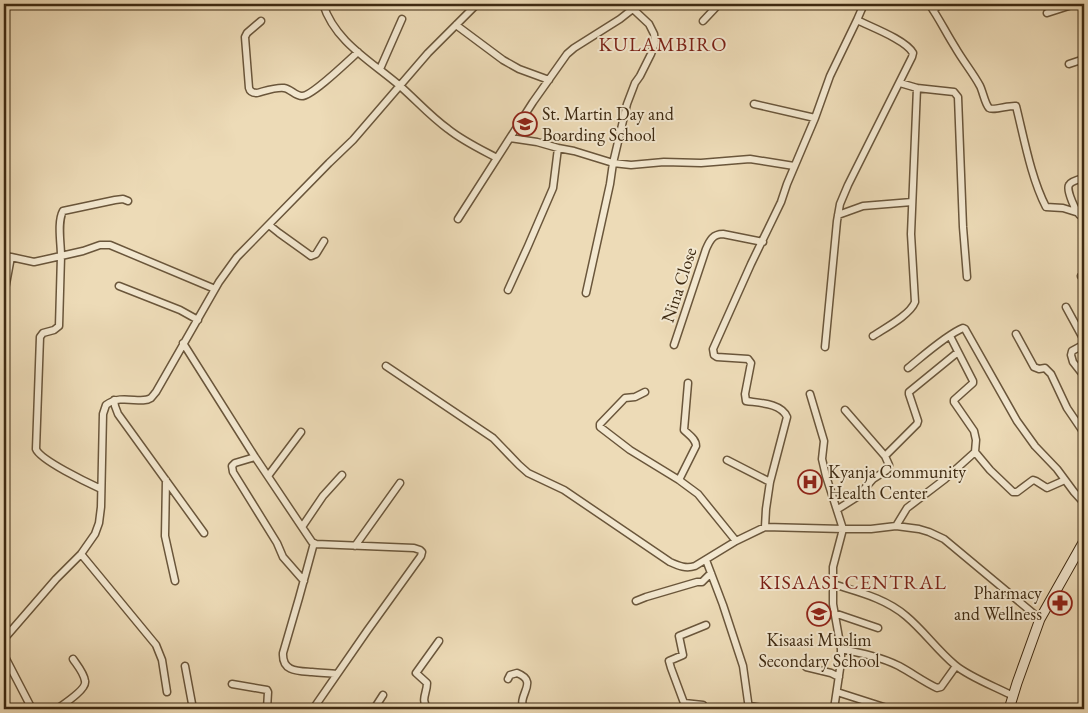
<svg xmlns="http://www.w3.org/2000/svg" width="1088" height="713" viewBox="0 0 1088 713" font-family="'EB Garamond',serif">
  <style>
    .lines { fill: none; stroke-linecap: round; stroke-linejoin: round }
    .street-casing { stroke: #6a563b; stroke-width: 9 }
    .secondary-casing { stroke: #3e2a12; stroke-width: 11 }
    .street { stroke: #f3e8d0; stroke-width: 6 }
    .secondary { stroke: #f3e8d0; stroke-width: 9 }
    .labels { text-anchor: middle; stroke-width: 4; stroke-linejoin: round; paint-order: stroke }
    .poi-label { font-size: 18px; fill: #3e2a12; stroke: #f3e8d0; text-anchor: start }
    .street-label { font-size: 18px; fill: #3e2a12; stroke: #f3e8d0 }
    .quarter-label { font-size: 20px; letter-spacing: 1px; fill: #7a1f14; stroke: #f3e8d0 }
  </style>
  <rect width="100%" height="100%" fill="#eddbb7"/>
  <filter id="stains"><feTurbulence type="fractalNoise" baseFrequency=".004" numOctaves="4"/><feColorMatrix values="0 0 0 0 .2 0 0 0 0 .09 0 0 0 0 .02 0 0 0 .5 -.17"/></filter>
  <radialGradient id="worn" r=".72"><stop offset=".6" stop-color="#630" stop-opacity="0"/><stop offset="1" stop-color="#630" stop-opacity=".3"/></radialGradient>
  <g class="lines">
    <g class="street-casing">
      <path id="street" d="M323 4C335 42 371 61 400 86 416 100 430 116 448 129 463 141 480 149 497 158
        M929 4C939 18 946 33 955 47 963 61 973 73 980 86 983 92 985 104 989 108 993 111 1009 105 1016 106 1024 138 1031 178 1046 207L1063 208 1079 213
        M99 5 100 4
        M933 10 941 4
        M1047 13 1075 4
        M261 21 247 33 245 37 249 88C250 92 253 93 257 93 265 91 276 87 284 88 291 89 295 96 302 96 312 96 349 60 358 52
        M703 21 719 4
        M456 25 503 60 519 69 549 80
        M1069 64 1084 59
        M380 69 402 19
        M900 83 917 88 954 92 958 97 963 227 967 277
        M754 104 815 118
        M510 138 537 142 558 148 574 151 613 163 631 165 664 162 701 163 750 159 794 166
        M1084 178C1080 179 1071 181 1069 185 1066 190 1076 213 1081 216 1082 217 1083 217 1084 218
        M838 215 863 206 912 202
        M458 219 533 102 567 54 574 48 620 19 639 4
        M269 225 279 233 311 256 316 254 324 241
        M4 256 11 257 4 295
        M11 257 34 262 61 256C61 243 57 222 63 211L115 200 123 199 128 201
        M1081 276 1084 280
        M119 286 180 310 198 320
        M508 290 528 246 553 188 558 148
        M586 293 610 184 613 163 627 104 635 83 640 76 651 54 655 43 654 34 649 24 633 9
        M1066 307 1084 340 1083 345 1072 351 1071 355 1073 362 1084 376
        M1016 334 1034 367 1039 369 1045 368 1051 374 1067 408 1084 433
        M873 336C885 328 910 315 915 302L911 234 917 88
        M183 343 255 457 312 542 316 544 414 548 420 550 422 552 421 556 367 631 313 709
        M674 345 706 249C710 240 713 234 723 234L763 242
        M825 347 837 221 840 204 848 185 912 57 913 53C906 40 871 27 857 20
        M386 366 493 438 519 465 528 473 564 490 670 562C679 566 686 569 695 566L736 541 765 527 843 529H871L896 526 919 529 929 532 944 539 1040 619
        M908 368C923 356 946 335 963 328L965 329 1017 421 1035 446 1057 469 1074 492 1084 503
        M645 392 635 397 625 398 600 424V427L630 450 679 480 698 494 736 541
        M810 394 824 441 822 459 826 476 843 529 833 567V604L841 649V662L834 709
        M114 400 115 406 118 414 204 533
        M975 452 990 470 1013 492H1017L1033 480 1036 481 1047 488 1065 480
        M885 456 917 424 918 421 909 394V392L958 352
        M255 457 235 463 232 466 233 472 277 543 283 557 304 581
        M727 460 770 482
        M268 476 301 432
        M166 480 165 536 175 581
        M679 480 696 446C696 439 689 435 684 430L688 383
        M101 489C88 483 40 460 36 449L40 337 43 333 54 330 59 326 61 256 83 251 100 245H110L215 289
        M838 509 857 497 873 479 887 470 889 465 885 456 845 410
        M896 526 907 508 945 479 975 452 976 440 974 431 954 402V400L973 383V381L950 336
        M302 527 323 496 342 475
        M765 527 766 509 770 482 787 417C781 403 759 403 746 401L745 394 751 363 748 359 717 357 714 355 713 349 751 264 781 202 787 184 815 118 830 76 857 20 864 4
        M314 543 299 598 283 653C282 672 298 671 312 672 321 673 329 673 337 674
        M355 546 400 483
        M81 554 156 645 162 660 167 692
        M706 560 723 605 743 666 749 709
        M833 584C858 592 885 598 906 616 924 631 937 650 955 665 969 677 996 687 1013 696
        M636 601 646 597 697 582H702L711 573
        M834 613 878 628
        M706 625 679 636 683 655 669 661 671 668 684 703 703 705 706 709
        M4 639 56 579 81 554 95 534 99 523 101 507 103 414 106 405C122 393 141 405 151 398 152 397 155 393 156 392L219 282 237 257 329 163 353 140 428 53 477 4
        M841 649C861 653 881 657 899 666 912 673 924 682 937 688L941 687 956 666
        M4 655 32 709
        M185 666 193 709
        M806 667 831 673 839 677
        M508 679 510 675 517 673C540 682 516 695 524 709
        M232 684 267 690 268 692 267 709
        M837 692 890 709
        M749 706 771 709
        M57 709C64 704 87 689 85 681 84 673 77 665 73 659
        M374 709 383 695
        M428 709C420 699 427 694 427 683L416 673 439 641"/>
    </g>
    <g class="secondary-casing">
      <path id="secondary" d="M1009 709 1017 683 1040 619 1084 541"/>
    </g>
    <use href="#street" class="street"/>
    <use href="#secondary" class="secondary"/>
  </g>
  <defs>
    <g id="school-ring" transform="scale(1.25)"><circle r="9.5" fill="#f3e8d0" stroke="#8f2418" stroke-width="1.5"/><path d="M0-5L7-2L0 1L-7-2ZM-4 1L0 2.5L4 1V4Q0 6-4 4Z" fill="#8f2418"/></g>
    <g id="hospital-ring" transform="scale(1.25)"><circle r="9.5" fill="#f3e8d0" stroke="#8f2418" stroke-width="1.5"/><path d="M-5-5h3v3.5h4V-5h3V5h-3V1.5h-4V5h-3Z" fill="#8f2418"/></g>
    <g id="pharmacy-ring" transform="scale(1.25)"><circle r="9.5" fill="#f3e8d0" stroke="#8f2418" stroke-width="1.5"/><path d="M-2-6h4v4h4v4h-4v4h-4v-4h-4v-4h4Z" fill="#8f2418"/></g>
  </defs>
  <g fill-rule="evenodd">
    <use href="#school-ring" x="525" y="124"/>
    <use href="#hospital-ring" x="810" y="482"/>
    <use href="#pharmacy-ring" x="1060" y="603"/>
    <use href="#school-ring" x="819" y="614"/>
  </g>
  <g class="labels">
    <g class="poi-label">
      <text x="542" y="120">St. Martin Day and<tspan x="542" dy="21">Boarding School</tspan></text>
      <text x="828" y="478">Kyanja Community<tspan x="828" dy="21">Health Center</tspan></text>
      <text x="1042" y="599" text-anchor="end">Pharmacy<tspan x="1042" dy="21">and Wellness</tspan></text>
      <text x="819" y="646" text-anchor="middle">Kisaasi Muslim<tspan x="819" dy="21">Secondary School</tspan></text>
    </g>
    <g class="street-label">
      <text transform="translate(679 285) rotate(-72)" y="6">Nina Close</text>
    </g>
    <g class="quarter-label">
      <text x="663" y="51">KULAMBIRO</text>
      <text x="853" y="589">KISAASI CENTRAL</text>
    </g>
  </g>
  <rect width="1088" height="713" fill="none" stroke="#eddbb7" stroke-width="20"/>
  <rect x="5" y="5" width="1078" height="703" fill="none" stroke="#3e2a12" stroke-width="2.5"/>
  <rect x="10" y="10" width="1068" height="693" fill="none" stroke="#3e2a12"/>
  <rect width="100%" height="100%" filter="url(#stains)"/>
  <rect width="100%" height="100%" fill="url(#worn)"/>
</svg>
